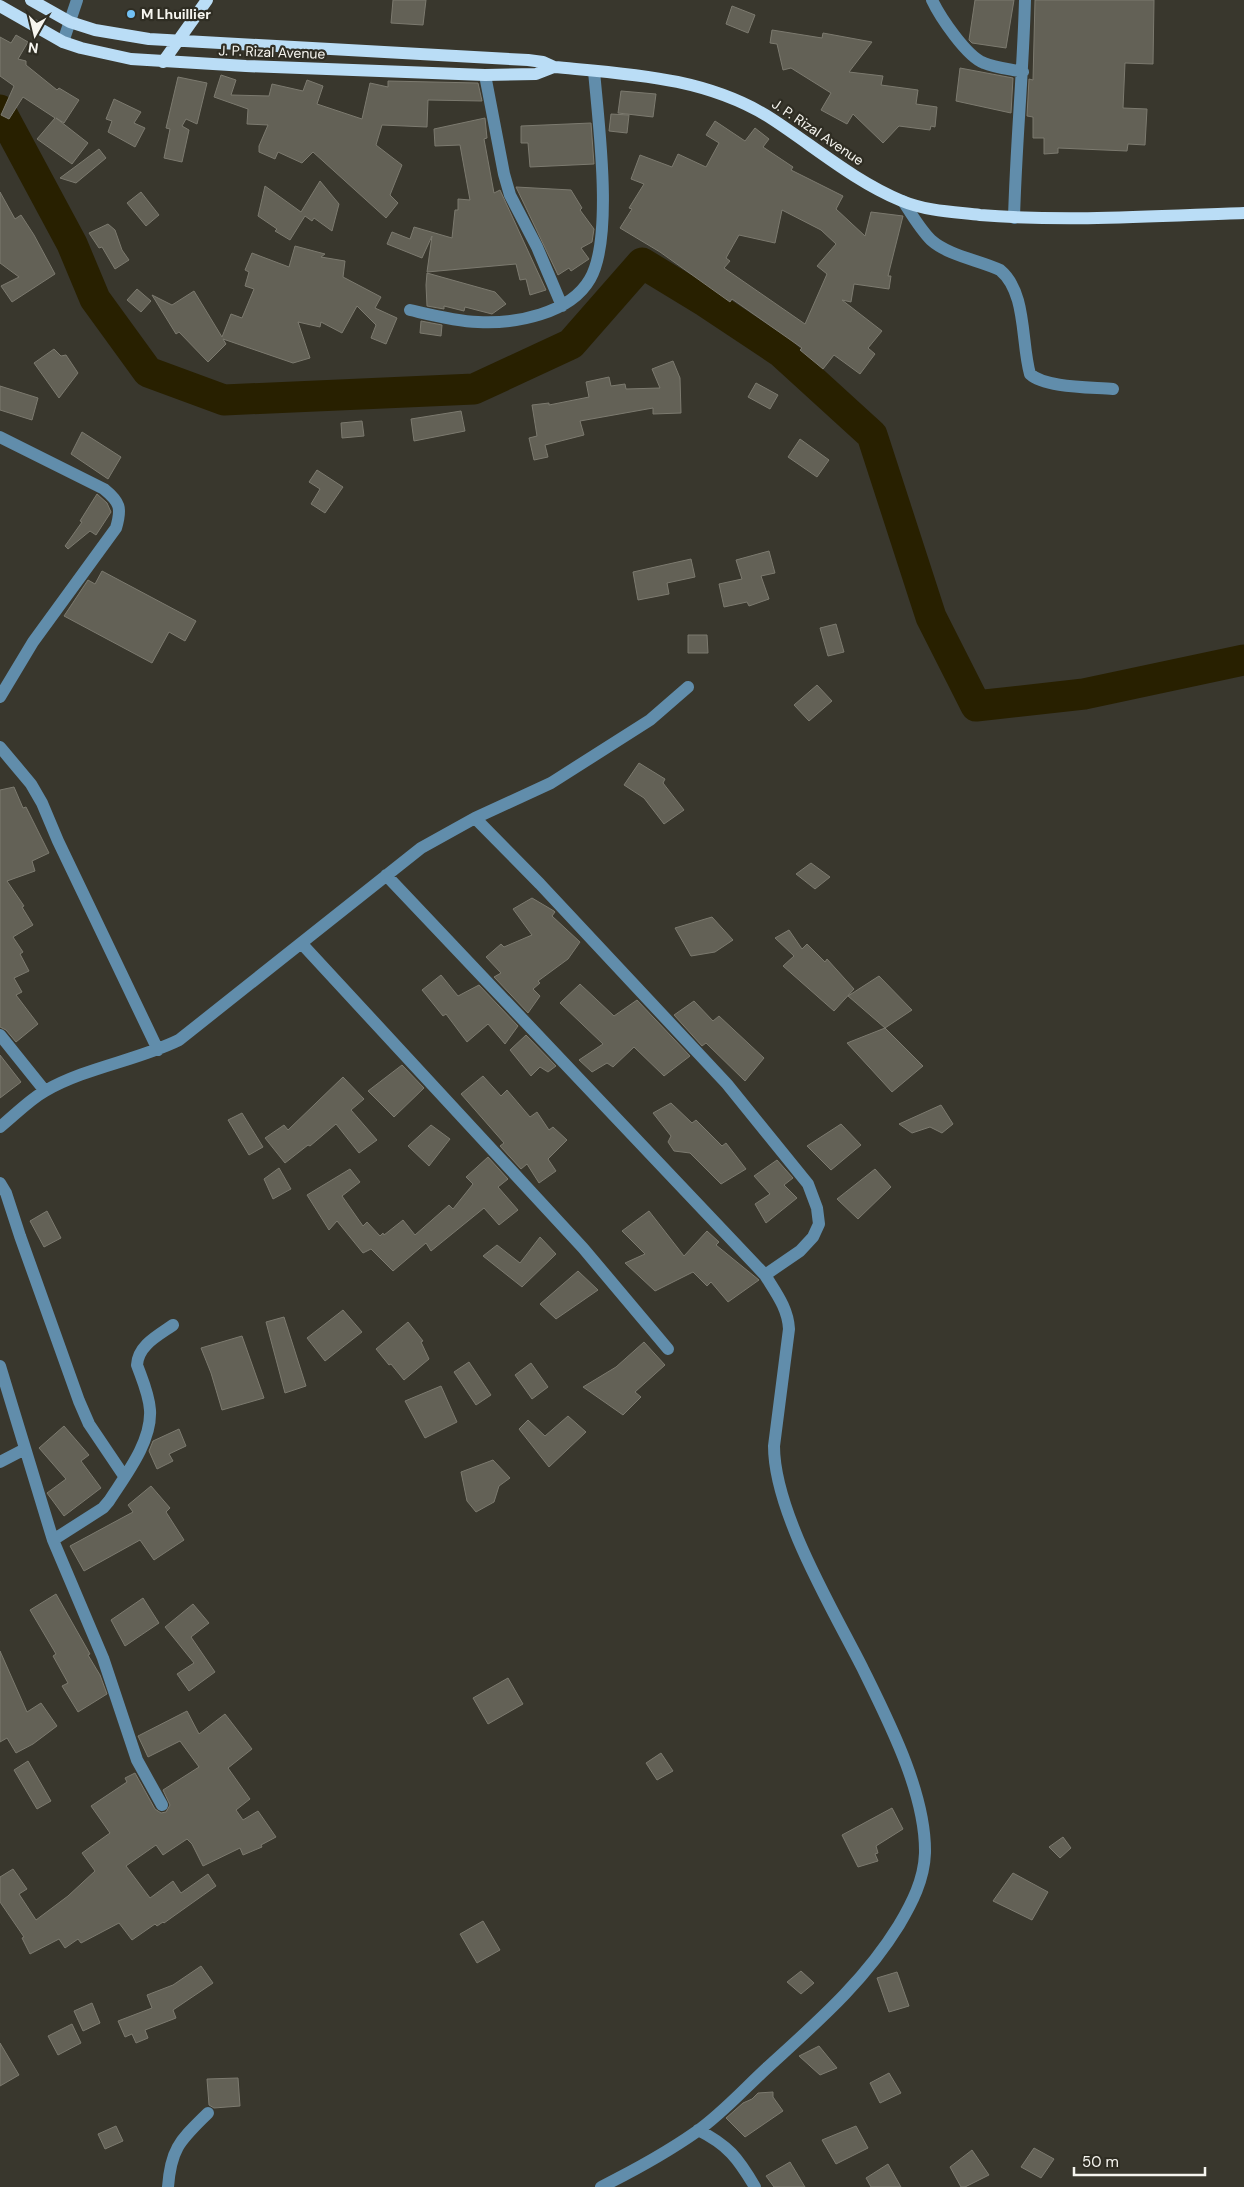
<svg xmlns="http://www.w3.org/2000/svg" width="1244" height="2187" viewBox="0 0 1244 2187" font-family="'DM Sans',sans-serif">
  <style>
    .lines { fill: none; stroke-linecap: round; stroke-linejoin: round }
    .river { stroke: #282000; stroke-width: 31 }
    .building { fill: #636156; stroke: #7c7a6f; fill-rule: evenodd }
    .minor { stroke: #618dab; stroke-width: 12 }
    .major { stroke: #baddf6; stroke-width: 12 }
    .poi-dot { fill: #72c1f5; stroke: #2f2d23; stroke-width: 2 }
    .labels { text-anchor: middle; stroke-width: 4.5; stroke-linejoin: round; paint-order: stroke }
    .poi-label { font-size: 14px; font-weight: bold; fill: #f6f5ef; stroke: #2f2d23; text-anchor: start }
    .street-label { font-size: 14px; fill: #f6f5ef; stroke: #2f2d23 }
  </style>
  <rect width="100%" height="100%" fill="#39372d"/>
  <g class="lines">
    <path class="river" d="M0 110 72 244 95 299 148 372 224 400 474 389 571 344 642 263 706 302 781 352 872 435 931 617 976 706 1084 694 1244 660"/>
  </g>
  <path class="building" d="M393 0H426L423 25 391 23Z
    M975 0H1014L1006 48 972 43 969 40Z
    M1035 0H1154L1153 64 1125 63 1123 108 1147 109 1145 145 1128 144 1127 151 1058 148V153L1044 154V138H1033V117L1027 116 1029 79 1033 80Z
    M732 6 755 15 748 33 726 24Z
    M772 30 822 38 823 33 872 42 849 72 883 76 881 85 918 90 916 104 937 107 935 127 931 126 930 130 899 126 883 143 853 114 847 124 821 110 831 93 791 68 783 70 777 44 770 43Z
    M16 35 28 42 18 59 26 61V65L57 90 59 88 79 100 64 123 56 118 88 143 72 164 37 139 55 118 23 97 9 119 1 115 14 86 0 76V37L11 43Z
    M960 68 1013 78 1011 113 956 101Z
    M221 75 236 80 231 95 269 96 272 84 303 91 307 80 323 86 317 104 362 119 370 83 388 87V81L478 83 482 101 428 100 427 127 382 125 376 145 402 165 390 195 398 203 386 218 313 152 302 163 278 152 275 159 259 152V146L268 125 247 124 248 109 214 97Z
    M178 77 207 83 197 124 186 119 182 126 189 130 182 162 164 158 170 129 166 128Z
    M621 91 656 94 653 117 618 113Z
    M114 99 141 112 134 123 145 128 135 147 108 132 112 121 106 119Z
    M611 114 629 115 627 133 609 131Z
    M485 118 487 138 484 139 494 193 500 190 546 290 530 295 526 279 520 280 516 264 427 272 432 236 422 258 387 244 392 232 410 239 414 227 452 238 455 210H458V199L470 200 460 145 435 146 434 129Z
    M715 121 745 141 755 128 769 139 763 147 793 167 791 170 843 196 836 209 865 236 871 212 903 216 888 276H891L889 289 854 284 851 302 842 300 882 331 868 348 875 354 860 374 834 355 823 369 800 350 802 348 732 299 730 302 660 252 620 228 632 209 629 208 644 184 631 179 640 155 672 167 678 154 706 167 719 143 706 135ZM782 210 821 230 836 244 817 266 827 274 805 324 724 268 730 261 726 258 739 235 775 243Z
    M591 123 594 164 530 167 528 143H521V126Z
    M99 149 106 158 76 183 60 178Z
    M320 181 339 204 332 231 314 218 312 221 305 216 290 240 275 231 277 229 258 216 265 186 301 212Z
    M516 187 571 190 582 208 580 210 594 229 592 242 581 248 589 259 571 271 569 268 558 275Z
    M0 192 15 219 21 215 34 235 55 274 12 302 1 286 19 277 0 263Z
    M141 192 159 215 146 226 127 203Z
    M108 224 115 230 122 250 129 260 115 269 102 247 99 248 89 233Z
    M295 246 325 254 321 257 345 261 343 277 381 297 375 308 397 318 386 344 371 338 376 325 357 306 342 333 321 322 320 327 298 322 310 358 293 363 223 339 226 344 208 362 179 332 176 334 152 295 172 305 194 291 222 337 231 314 242 318 254 289 245 286 249 272 245 270 252 253 289 267Z
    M427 273 495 292 506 304 492 314 465 307 464 311 444 306V309L427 306 426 285Z
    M137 289 151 301 141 312 127 300Z
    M421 321 442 325 441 336 420 333Z
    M54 349 61 356 66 355 78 373 59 398 34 363Z
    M673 361 680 378 681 413 653 414V408L580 421 584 435 545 445 548 457 534 460 529 438 537 436 532 405 549 403V405L589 397 586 382 609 377 611 386 625 384 626 389 660 388 652 369Z
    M756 383 778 395 770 409 748 397Z
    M0 386 38 398 32 420 0 410Z
    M461 411 465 431 414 441 411 419Z
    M362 421 364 436 342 438 341 423Z
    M82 432 121 457 108 479 71 454Z
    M800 439 829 460 817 477 788 457Z
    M317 470 343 487 325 513 311 504 320 489 309 482Z
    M97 494 107 503 111 512 96 535 90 531 68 549 65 546 82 522 80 521Z
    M769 551 775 573 761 576 769 599 749 606 747 602 724 607 719 584 742 579 736 560Z
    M691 559 695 577 667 583 669 594 638 600 633 572Z
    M102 571 196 621 185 641 169 632 152 663 64 616 88 580 95 584Z
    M836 624 844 652 828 656 820 628Z
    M688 635H707L708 653H688Z
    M817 685 832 701 809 721 794 705Z
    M639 763 665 779 663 783 684 810 664 824 644 798 624 785Z
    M14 787 23 808 26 807 49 853 32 861 35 871 7 881 24 906 22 907 33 925 13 937 23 952 20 954 29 971 14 978 22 992 16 995 38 1024 16 1042 6 1030 0 1027V790Z
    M811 863 830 877 815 889 796 874Z
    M532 898 554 911 555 912 552 916 580 942 568 959 538 981 540 983 533 989 540 996 528 1013 494 977 501 973 486 957 501 944 504 947 532 935 513 909Z
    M712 917 733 940 715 952 691 956 675 928Z
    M789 930 802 949 807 944 825 962 827 959 854 989 834 1011 783 966 794 956 775 938Z
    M441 975 458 996 479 985 518 1026 505 1044 488 1024 467 1042 446 1014 443 1016 422 990Z
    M879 976 912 1010 885 1028 848 996Z
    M580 984 614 1016 637 1000 690 1056 664 1076 634 1047 613 1067 607 1063 592 1072 579 1060 603 1044 560 1003Z
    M694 1001 713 1021 719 1016 764 1058 745 1081 706 1043 702 1046 674 1015Z
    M885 1028 923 1066 892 1092 847 1043Z
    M526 1035 556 1066 548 1072 540 1067 531 1076 510 1050Z
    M0 1055 21 1082 0 1098Z
    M402 1065 424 1088 394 1117 368 1091Z
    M483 1076 501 1096 507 1090 530 1117 537 1112 549 1130 553 1127 567 1140 548 1159 556 1171 539 1183 527 1164 521 1169 500 1146 504 1143 461 1094Z
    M343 1077 364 1099 351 1110 377 1140 359 1153 336 1124 310 1146 308 1145 285 1163 265 1138 284 1125 288 1130Z
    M671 1103 692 1123 696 1120 722 1146 726 1143 746 1169 721 1184 690 1153 674 1151 668 1142 671 1136 653 1113Z
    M941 1105 953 1124 942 1133 930 1127 912 1133 899 1124Z
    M242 1113 263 1147 249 1155 228 1120Z
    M841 1124 861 1145 831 1170 807 1146Z
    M431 1125 450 1139 429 1166 408 1146Z
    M488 1157 508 1179 498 1187 518 1210 499 1225 484 1208 431 1251 426 1243 393 1271 371 1249 363 1253 337 1221 329 1230 307 1195 350 1169 360 1182 342 1196 363 1226 367 1222 380 1236 383 1233 384 1235 403 1220 415 1235 449 1205 453 1209 473 1184 466 1177Z
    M777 1160 793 1178 784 1185 797 1198 766 1223 755 1204 770 1194 754 1176Z
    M279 1168 291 1189 273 1199 264 1179Z
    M875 1169 891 1187 858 1219 837 1199Z
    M47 1211 61 1238 44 1247 30 1221Z
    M649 1211 684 1256 707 1231 719 1242 716 1245 759 1280 728 1302 711 1282 707 1286 693 1272 655 1291 625 1263 645 1254 622 1231Z
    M540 1237 556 1254 522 1287 483 1256 497 1245 520 1263Z
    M578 1271 598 1290 556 1319 540 1304Z
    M343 1310 362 1332 325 1361 307 1338Z
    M284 1317 306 1386 285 1393 266 1322Z
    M408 1322 423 1341 421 1342 429 1359 404 1380 391 1364 389 1365 376 1349Z
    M242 1336 264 1398 222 1410 211 1373 201 1348Z
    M644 1342 665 1365 635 1392 641 1397 623 1415 583 1387 616 1367Z
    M469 1362 491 1395 476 1405 454 1372Z
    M531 1363 548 1387 532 1399 515 1375Z
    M441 1386 457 1422 425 1438 405 1401Z
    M568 1416 586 1432 549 1467 519 1429 528 1420 545 1436Z
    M64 1426 89 1455 81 1461 101 1488 64 1516 47 1493 66 1479 39 1448Z
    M179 1429 186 1446 169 1454 173 1461 157 1469 149 1451 153 1441Z
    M493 1460 510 1478 499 1486 494 1502 476 1512 467 1501 461 1472Z
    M151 1486 170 1508 166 1512 184 1540 154 1560 140 1540 84 1571 70 1546 133 1512 128 1505Z
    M56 1594 90 1654 88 1655 100 1675 107 1694 78 1712 62 1686 68 1683 53 1656 56 1654 30 1610Z
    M143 1598 159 1623 125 1646 111 1620Z
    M193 1604 209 1623 191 1637 215 1672 189 1691 177 1674 194 1663 165 1627Z
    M0 1651 27 1712 41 1703 57 1726 33 1744 16 1753 7 1738 0 1742Z
    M508 1678 523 1704 488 1724 473 1698Z
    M187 1711 199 1734 225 1714 252 1749 228 1768 250 1799 236 1810 243 1820 258 1811 276 1837 261 1845 262 1847 243 1855 240 1848 203 1866 192 1844 187 1839 163 1855 156 1845 126 1866 150 1898 173 1881 181 1893 208 1874 216 1886 164 1923 163 1922 157 1926 155 1924 132 1940 119 1923 81 1943 78 1939 65 1948 59 1939 30 1954 22 1938 24 1937 0 1902V1877L13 1869 27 1889 19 1894 36 1920 68 1896 95 1871 82 1853 110 1833 91 1806 127 1782 125 1778 135 1773 155 1809 161 1813 166 1812 170 1805 163 1790 199 1767 180 1741 148 1757 138 1736Z
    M661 1753 673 1771 657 1780 646 1763Z
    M28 1761 51 1801 37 1809 14 1770Z
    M892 1808 903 1829 876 1846 878 1853 875 1854 878 1861 858 1867 842 1835Z
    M1063 1837 1071 1848 1060 1858 1049 1847Z
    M1013 1873 1048 1892 1032 1920 993 1901Z
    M483 1921 500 1950 477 1963 460 1934Z
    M201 1966 213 1983 173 2010 176 2018 145 2030 148 2038 136 2043 132 2034 125 2037 118 2021 152 2008 147 1995 173 1985Z
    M801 1971 814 1983 801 1994 787 1982Z
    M897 1972 909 2006 889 2012 877 1978Z
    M92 2003 100 2023 83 2031 74 2011Z
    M72 2024 81 2043 58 2055 48 2036Z
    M0 2043 19 2075 0 2086Z
    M819 2046 837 2068 820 2075 799 2056Z
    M889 2073 901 2093 880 2103 870 2083Z
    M238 2078 240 2106 214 2108 209 2105 207 2079Z
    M773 2092V2097L783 2111 745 2137 726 2118 743 2103 752 2099 758 2093Z
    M116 2126 123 2141 105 2149 98 2134Z
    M856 2126 868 2148 836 2164 822 2140Z
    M1034 2148 1054 2159 1041 2178 1021 2167Z
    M972 2150 989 2175 965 2187H961L950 2167Z
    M790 2162 805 2187H774L766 2176Z
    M888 2164 901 2187H871L866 2178Z"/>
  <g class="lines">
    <path class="minor" d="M932 0C940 17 967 57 984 63 996 68 1010 69 1023 72
      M63 42 77 0
      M485 75 504 174 510 195 537 247 562 306
      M903 201C912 215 920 229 931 240 949 256 979 260 1000 270 1027 292 1021 343 1030 374 1045 388 1092 387 1113 389
      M1014 218C1016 145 1023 73 1025 0
      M410 310C432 315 455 321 478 322 515 324 570 314 590 279 614 238 598 119 594 71
      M0 437 104 489C120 502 122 508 116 528L33 642 0 697
      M0 747 31 784 42 803 58 841 158 1050
      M475 818 540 884 727 1084 808 1184 817 1208 819 1224 813 1237 800 1251 765 1275
      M386 875 765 1275C776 1293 788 1308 789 1329L774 1446C774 1511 832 1608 862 1667 888 1720 926 1793 925 1853 924 1880 912 1903 899 1925 864 1982 816 2023 768 2067 745 2088 722 2114 696 2132 666 2153 633 2171 601 2187
      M302 944 583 1248 668 1349
      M0 1035 45 1091
      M0 1127C15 1115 29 1100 45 1091 87 1067 136 1061 179 1040L421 848 475 818 551 783 650 720 688 687
      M0 1183 6 1193 20 1236 79 1401 89 1424 124 1476
      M0 1366 53 1540 103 1658 137 1760 162 1805
      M0 1462 25 1449
      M53 1540 103 1508 109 1501C125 1476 152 1442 150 1410 149 1394 142 1379 137 1365 138 1345 159 1335 173 1325
      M698 2130C728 2145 738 2158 755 2187
      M168 2187C171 2147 181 2140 208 2113"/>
    <path class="major" d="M31 0 70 22 95 30 149 39 528 60 543 62 554 67C629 74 707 77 772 119 815 147 854 181 902 201 926 211 955 212 980 215 1067 222 1157 216 1244 213
      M0 6 63 42 81 48 131 59 246 66 485 75 536 74 554 67
      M163 62 207 0"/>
  </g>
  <circle class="poi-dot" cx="131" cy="14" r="5"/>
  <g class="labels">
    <g class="poi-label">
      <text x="141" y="19">M Lhuillier</text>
    </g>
    <g class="street-label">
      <text transform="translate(272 52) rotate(2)" y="5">J. P. Rizal Avenue</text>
      <text transform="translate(818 132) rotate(34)" y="5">J. P. Rizal Avenue</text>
    </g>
  </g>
  <g transform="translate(35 35) rotate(188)" stroke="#2f2d23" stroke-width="4" paint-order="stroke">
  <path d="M0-4L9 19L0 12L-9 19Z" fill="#f6f5ef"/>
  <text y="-8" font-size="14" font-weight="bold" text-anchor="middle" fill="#f6f5ef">N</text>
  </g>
  <path d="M1074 2167v8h131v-8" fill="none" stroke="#f6f5ef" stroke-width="2.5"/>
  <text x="1082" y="2167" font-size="15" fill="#f6f5ef" stroke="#2f2d23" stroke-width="4" paint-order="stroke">50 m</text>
</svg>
